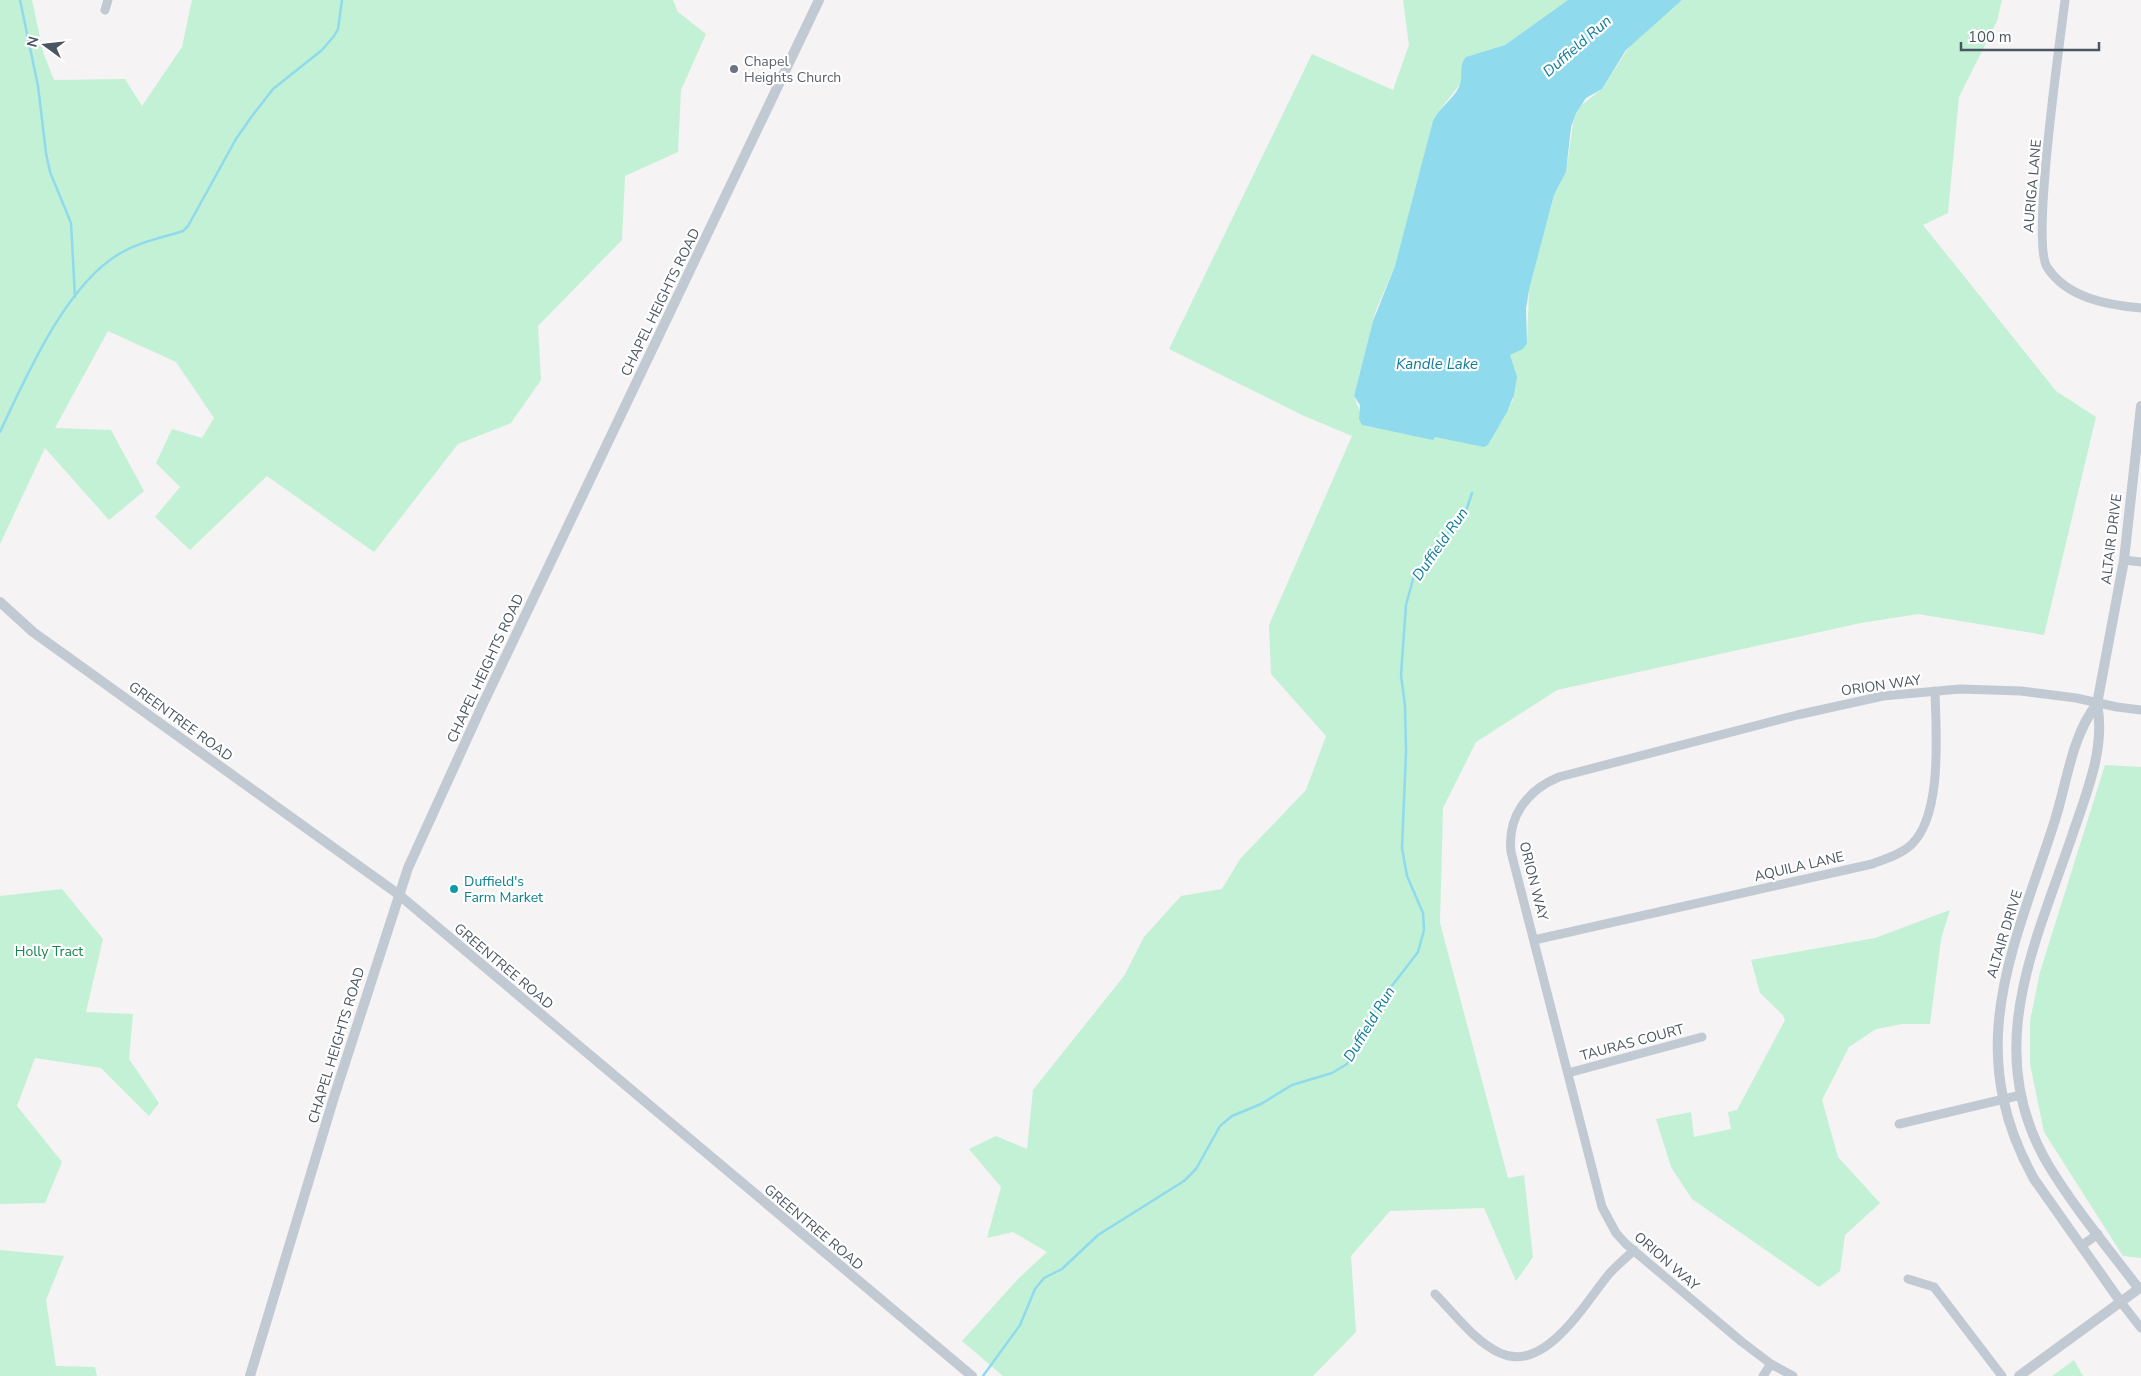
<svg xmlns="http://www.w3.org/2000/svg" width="2141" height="1376" viewBox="0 0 2141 1376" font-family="'Nunito Sans',sans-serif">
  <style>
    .green { fill: #c3f1d5 }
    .water { fill: #90daee }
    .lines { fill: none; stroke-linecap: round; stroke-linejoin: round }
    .stream { stroke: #90daee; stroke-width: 2.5 }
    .minor { stroke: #c1cad2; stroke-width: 9 }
    .tertiary { stroke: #c1cad2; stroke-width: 10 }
    .worship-dot { fill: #6b7280; stroke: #fff; stroke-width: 2 }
    .culture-dot { fill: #0f9aa8; stroke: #fff; stroke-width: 2 }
    .labels { text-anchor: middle; stroke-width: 4.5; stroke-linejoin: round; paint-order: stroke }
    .worship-label { font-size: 14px; fill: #5b616d; stroke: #fff; text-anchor: start }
    .street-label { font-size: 14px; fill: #4a5661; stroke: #fff }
    .culture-label { font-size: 14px; fill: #0d838f; stroke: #fff; text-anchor: start }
    .park-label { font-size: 14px; fill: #17864f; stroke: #fff }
    .water-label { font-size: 15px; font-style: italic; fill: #0c7c9b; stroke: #fff }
  </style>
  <rect width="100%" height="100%" fill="#f5f3f3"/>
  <path class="green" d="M0 0H32L43 52 54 80 125 79 142 106 182 47 192 0H673L678 12 706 34 681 90 678 152 625 176 622 240 538 326 541 380 511 423 458 444 374 552 267 476 190 550 155 517 180 487 156 463 172 429 202 438 214 418 176 362 108 331 55 428 111 430 144 491 109 520 45 448 0 544Z
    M1403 0H1569L1505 45 1466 58 1461 83 1439 111 1395 266 1376 310 1354 396 1365 426 1488 445 1513 400 1510 355 1527 343 1529 290 1554 195 1566 172 1575 110 1602 89 1631 44 1682 0H2002L1997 21 1959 97 1948 213 1923 225 2056 391 2096 417 2044 635 1918 614 1861 623 1557 690 1476 742 1443 808 1440 923 1508 1178 1524 1175 1533 1257 1516 1281 1484 1208 1390 1211 1351 1256 1356 1332 1313 1376H1003L962 1341 1018 1279 1047 1252 1013 1232 987 1238 1001 1187 969 1149 996 1136 1027 1149 1033 1090 1124 976 1144 937 1181 896 1222 889 1240 859 1306 790 1326 736 1271 674 1269 625 1352 436 1302 415 1169 349 1312 54 1393 90 1409 45Z
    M2105 765 2141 767V1258L2123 1256 2044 1132 2030 1064V1021L2040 972Z
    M62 889 103 939 86 1012 133 1014 129 1059 159 1103 149 1116 101 1068 35 1058 17 1106 62 1162 45 1203 0 1204V896Z
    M1950 910 1941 939 1930 1024H1902L1876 1029 1849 1047 1822 1100 1838 1157 1880 1203 1845 1235 1840 1271 1819 1287 1692 1199 1671 1167 1656 1119 1691 1112 1694 1137 1731 1129 1728 1112 1737 1110 1785 1020 1783 1015 1760 993 1751 960 1875 938Z
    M0 1250 64 1256 46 1300 56 1366 95 1367 97 1376H0Z
    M2074 1360 2083 1376H2052Z"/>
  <path class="water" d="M1568 0H1682L1626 50 1602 89 1586 98 1576 113 1571 127 1566 172 1554 195 1529 290 1526 309 1527 343 1523 349 1510 355 1517 377 1514 395 1507 412 1488 445 1484 447 1435 437 1433 440 1362 425 1359 419 1360 405 1354 396 1373 321 1395 266 1433 121C1441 105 1453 100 1459 87 1464 77 1458 66 1466 57L1505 45Z"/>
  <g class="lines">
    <path class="stream" d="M20 0 38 86 46 153 50 172 71 223 75 297
      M0 432C26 377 65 286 119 254 139 242 161 238 183 231L188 226 236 139 252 116 273 89 322 50 334 36 338 29 342 0
      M983 1376 1020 1325 1035 1289 1044 1278 1062 1269 1098 1235 1184 1181 1196 1169 1220 1126 1232 1116 1261 1104 1292 1085 1332 1073 1347 1064 1381 1000 1418 952 1424 930 1423 913 1407 876 1402 848 1406 752 1405 706 1401 675 1406 605 1413 579 1467 508 1472 493"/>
    <path class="minor" d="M2065 0C2060 42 2031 242 2047 267 2067 298 2107 305 2141 308
      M105 10 108 0
      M2124 560 2141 562
      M1534 940 1872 864C1885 859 1900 855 1911 845 1943 815 1936 732 1935 691
      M1568 1073 1702 1037
      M1899 1124 2021 1095
      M2081 1246 2098 1234
      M1908 1279 1934 1287 2002 1376
      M1435 1294C1454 1313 1474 1341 1500 1353 1545 1374 1585 1303 1609 1274 1616 1266 1626 1258 1634 1250
      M2120 1301 2141 1328
      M1763 1376 1771 1364
      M1793 1376 1771 1364 1742 1342 1626 1244 1616 1233 1602 1207 1511 852C1507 817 1527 790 1559 777L1797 715 1883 696 1960 689 2021 691 2076 698 2117 707 2141 710"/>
    <path class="tertiary" d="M0 602 33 632 398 894 972 1376
      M2097 704C2072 735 2067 782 2055 820 2014 949 1961 1047 2034 1179L2120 1301
      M2139 1289C2109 1249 2075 1209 2049 1166 1981 1053 2034 947 2072 836 2086 794 2106 748 2097 704L2124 560 2141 406
      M250 1376 334 1097 408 868 481 708 819 0
      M2019 1376 2141 1287"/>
  </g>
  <circle class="worship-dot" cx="734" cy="69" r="5"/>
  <circle class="culture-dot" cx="454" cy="889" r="5"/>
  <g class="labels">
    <g class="worship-label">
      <text x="744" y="66">Chapel<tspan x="744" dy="16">Heights Church</tspan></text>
    </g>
    <g class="street-label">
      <text transform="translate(2032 186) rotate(-85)" y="5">AURIGA LANE</text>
      <text transform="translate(660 302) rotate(-64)" y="5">CHAPEL HEIGHTS ROAD</text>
      <text transform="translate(2111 539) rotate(-83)" y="5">ALTAIR DRIVE</text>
      <text transform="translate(485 668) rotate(-65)" y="5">CHAPEL HEIGHTS ROAD</text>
      <text transform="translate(1881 685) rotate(-8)" y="5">ORION WAY</text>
      <text transform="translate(181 721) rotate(36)" y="5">GREENTREE ROAD</text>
      <text transform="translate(1799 866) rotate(-13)" y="5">AQUILA LANE</text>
      <text transform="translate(1534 881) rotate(76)" y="5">ORION WAY</text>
      <text transform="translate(2004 934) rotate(-73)" y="5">ALTAIR DRIVE</text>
      <text transform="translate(504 966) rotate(40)" y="5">GREENTREE ROAD</text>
      <text transform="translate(1632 1042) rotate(-15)" y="5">TAURAS COURT</text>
      <text transform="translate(336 1045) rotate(-73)" y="5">CHAPEL HEIGHTS ROAD</text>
      <text transform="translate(814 1227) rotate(40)" y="5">GREENTREE ROAD</text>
      <text transform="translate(1667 1261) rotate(41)" y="5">ORION WAY</text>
    </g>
    <g class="culture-label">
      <text x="464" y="886">Duffield's<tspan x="464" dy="16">Farm Market</tspan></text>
    </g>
    <g class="park-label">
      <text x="49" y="956">Holly Tract</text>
    </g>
    <g class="water-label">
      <text transform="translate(1577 46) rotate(-41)" y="5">Duffield Run</text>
      <text x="1437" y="369">Kandle Lake</text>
      <text transform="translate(1440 544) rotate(-55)" y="5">Duffield Run</text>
      <text transform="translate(1369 1024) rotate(-59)" y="5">Duffield Run</text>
    </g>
  </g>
  <g transform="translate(45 45) rotate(285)" stroke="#ffffff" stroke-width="4" paint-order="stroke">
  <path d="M0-4L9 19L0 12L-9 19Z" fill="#4a5661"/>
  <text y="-8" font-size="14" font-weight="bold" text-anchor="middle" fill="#4a5661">N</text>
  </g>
  <path d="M1961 42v8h138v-8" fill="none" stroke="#4a5661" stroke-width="2.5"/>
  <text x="1968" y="42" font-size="15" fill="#4a5661" stroke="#ffffff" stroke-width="4" paint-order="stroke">100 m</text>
</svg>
